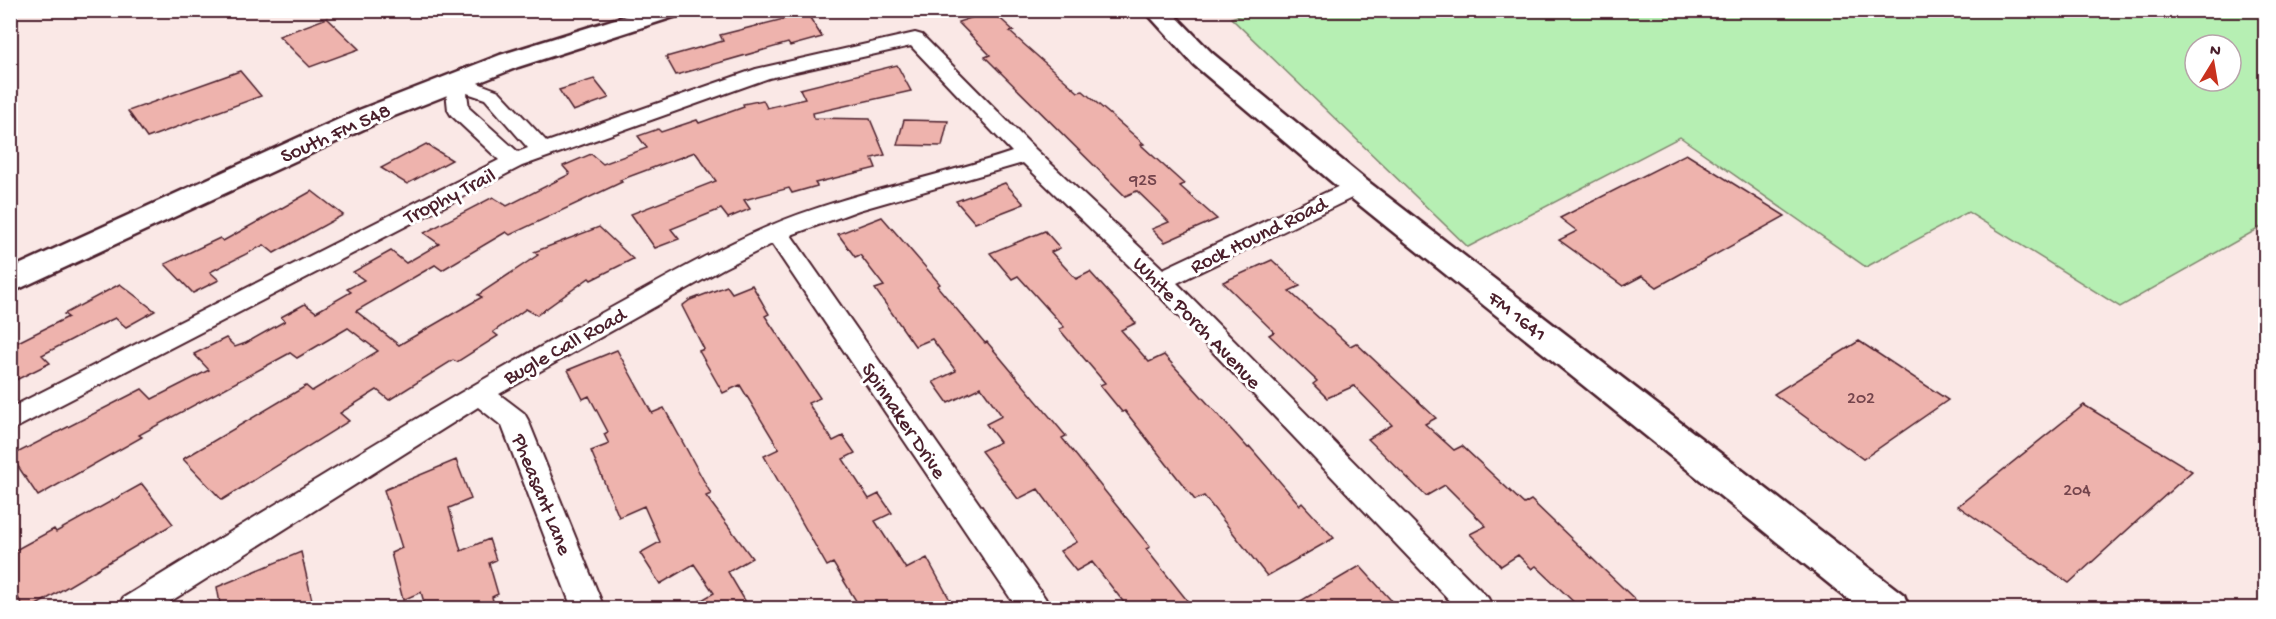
<svg xmlns="http://www.w3.org/2000/svg" width="2276" height="619" viewBox="0 0 2276 619" font-family="'Gochi Hand',sans-serif">
  <style>
    .green { fill: #b6efb3; stroke: #80876f; stroke-width: 1.5; fill-rule: evenodd }
    .building { fill: #eeb3ad; stroke: #4a1f2b; stroke-width: 1.5 }
    .lines { fill: none; stroke-linecap: round; stroke-linejoin: round }
    .street-casing { stroke: #4a1f2b; stroke-width: 4 }
    .secondary-casing { stroke: #4a1f2b; stroke-width: 5 }
    .street { fill: #fff; fill-rule: evenodd }
    .secondary { fill: #fff; fill-rule: evenodd }
    .labels { text-anchor: middle; stroke-width: 6; stroke-linejoin: round; paint-order: stroke }
    .number-label { font-size: 18px; fill: #73444c }
    .street-label { font-size: 21px; fill: #4a1f2b; stroke: #fff }
  </style>
  <rect width="100%" height="100%" fill="#fae8e6"/>
  <filter id="ink" filterUnits="userSpaceOnUse"><feTurbulence type="fractalNoise" baseFrequency=".0167" numOctaves="2"/><feDisplacementMap in="SourceGraphic" scale="12" xChannelSelector="R" yChannelSelector="G"/><feConvolveMatrix kernelMatrix="1 2 1 2 8 2 1 2 1" color-interpolation-filters="sRGB"/></filter>
  <g filter="url(#ink)">
    <path class="green" d="M1253 11H2265V225L2120 307 1968 212 1866 267 1680 137 1468 247 1231 18ZM2195 45H2231V81H2195Z"/>
    <path class="building" d="M992 11 1014 31 1010 32 1078 92 1083 91 1144 144 1141 145 1184 184 1180 186 1217 219 1165 242 1152 229 1169 222 1137 191 1125 196 985 57 990 55 958 22Z
      M807 13 822 37 790 46 788 43 676 75 666 57 723 41 720 35Z
      M327 18 359 49 310 67 279 36Z
      M897 65 911 91 813 113 814 118 870 119 885 155 872 158 876 168 815 183 817 186 792 193 789 188 744 200 750 209 728 218 721 209 671 229 679 239 655 248 631 214 716 181 695 152 620 180 622 182 510 235 506 232 442 270 435 265 356 311 399 345 482 297 478 295 538 255 534 252 599 227 633 259 591 280 589 278 537 315 526 309 493 332 498 336 457 362 453 360 389 400 377 390 340 413 349 421 222 500 183 459 306 386 312 391 378 351 348 328 297 358 290 353 139 435 142 437 38 496 11 456 142 389 152 399 209 370 194 354 226 338 235 347 246 343 285 321 281 317 305 304 316 312 351 292 347 289 364 280 353 272 391 251 406 263 439 244 424 233 493 197 507 206 570 174 563 166 591 154 603 164 647 148 638 136 658 129 661 132 697 120 699 123 744 107 743 104 763 100 767 108 805 99 800 89Z
      M240 71 261 96 147 138 128 111Z
      M594 79 609 98 573 111 559 90Z
      M904 120 948 121 942 146 897 145Z
      M426 144 452 160 407 184 381 168Z
      M1686 154 1785 216 1657 287 1642 276 1623 286 1559 240 1577 231 1560 218Z
      M1005 183 1024 204 975 223 956 201Z
      M312 191 343 215 274 253 264 245 210 272 219 280 193 293 165 264 220 238 223 241Z
      M882 217 940 284 937 286 985 343 987 342 1066 436 1062 438 1150 547 1146 549 1194 609H1129L1092 562 1076 571 1060 551 1077 542 1038 489 1018 499 981 451 1000 442 986 424 1002 416 981 387 948 403 933 382 956 371 932 339 915 346 875 289 884 286 860 255 855 257 838 234Z
      M1045 231 1060 248 1051 252 1076 279 1090 272 1136 323 1121 330 1149 362 1164 355 1248 448 1250 447 1300 505 1302 503 1334 538 1267 576 1204 496 1195 500 1125 411 1122 412 1100 385 1105 383 1059 329 1064 327 1018 276 1012 279 990 253Z
      M1272 260 1300 286 1289 291 1350 346 1356 343 1436 418 1425 424 1454 450 1462 446 1524 504 1531 500 1645 609H1581L1536 566 1532 569 1518 555 1501 566 1470 534 1486 526 1445 485 1426 496 1368 439 1392 425 1354 386 1327 398 1313 384 1317 381 1269 335 1274 332 1223 282Z
      M120 284 155 311 126 327 115 318 86 332 42 355 50 363 10 383V346L68 317 64 314Z
      M752 285 769 314 765 316 820 398 808 403 833 441 843 436 855 453 843 459 869 499 879 494 892 513 875 521 906 569 927 558 955 609H861L833 563 827 566 764 456 779 449 740 385 723 393 699 351 704 349 682 306 690 300 727 286 732 293Z
      M1859 341 1948 400 1863 459 1774 394Z
      M617 350 652 413 664 408 711 494 706 496 752 558 728 572 750 609H686L714 593 694 564 660 584 640 553 660 542 644 506 619 517 591 451 609 444 604 434 608 432 589 396 583 399 568 370Z
      M2084 405 2192 471 2069 583 1958 506Z
      M456 460 471 499 449 508 461 551 489 539 496 560 489 563 498 594 492 597 495 609H426L421 592 403 600 391 553 402 548 384 490Z
      M142 484 173 524 30 609H25L10 585V553L54 529 56 532Z
      M301 552 314 609H221L217 587Z
      M1360 566 1399 609H1287Z"/>
    <g class="lines">
      <g class="street-casing">
        <path id="street" d="M915 33 922 35 1035 149 1163 269 1348 182H1364L1367 187 1364 192 1177 283 1488 598 1493 608H1457L1151 287 1023 163 859 210 791 235 1045 598 1050 608H1017L772 244 724 268 499 394 524 413 528 420 604 608H572L502 426 478 407 160 608H118L123 598C277 504 430 407 589 320 648 288 706 253 767 227 846 193 932 179 1012 152L911 46 769 78 522 166 10 431V408L499 160 451 115 448 110 445 81 448 77H462L499 91 547 142 756 69ZM467 93 485 99 528 148 518 152 469 108Z"/>
      </g>
      <g class="secondary-casing">
        <path id="secondary" d="M644 10H683L680 15 518 67 379 122 10 293V269L359 110 500 55Z
          M1144 10H1170L1212 53 1366 180 1904 595 1909 608H1859L1346 194 1194 65Z"/>
      </g>
      <use href="#street" class="street"/>
      <use href="#secondary" class="secondary"/>
    </g>
  </g>
  <g class="labels">
    <g class="number-label">
      <text x="1143" y="185">925</text>
      <text x="1861" y="403">202</text>
      <text x="2077" y="495">204</text>
    </g>
    <g class="street-label">
      <text transform="translate(335 132) rotate(-24)" y="7">South FM 548</text>
      <text transform="translate(449 195) rotate(-27)" y="7">Trophy Trail</text>
      <text transform="translate(1258 234) rotate(-26)" y="7">Rock Hound Road</text>
      <text transform="translate(1518 315) rotate(38)" y="7">FM 1641</text>
      <text transform="translate(1198 322) rotate(46)" y="7">White Porch Avenue</text>
      <text transform="translate(564 345) rotate(-29)" y="7">Bugle Call Road</text>
      <text transform="translate(905 420) rotate(56)" y="7">Spinnaker Drive</text>
      <text transform="translate(543 494) rotate(68)" y="7">Pheasant Lane</text>
    </g>
  </g>
  <rect width="2276" height="619" fill="none" stroke="#fff" stroke-width="36"/>
  <rect x="18" y="18" width="2240" height="583" fill="none" stroke="#4a1f2b" stroke-width="2" filter="url(#ink)"/>
  <g transform="translate(2213 63) rotate(11)"><circle r="28" fill="#ffffff" stroke="#b7a5aa" stroke-width="1.5"/>
  <path d="M0-4.5L10 22L0 15L-10 22Z" fill="#c8321e"/>
  <text y="-9" font-size="16" font-weight="bold" text-anchor="middle" fill="#4a1f2b">N</text>
  </g>
</svg>
